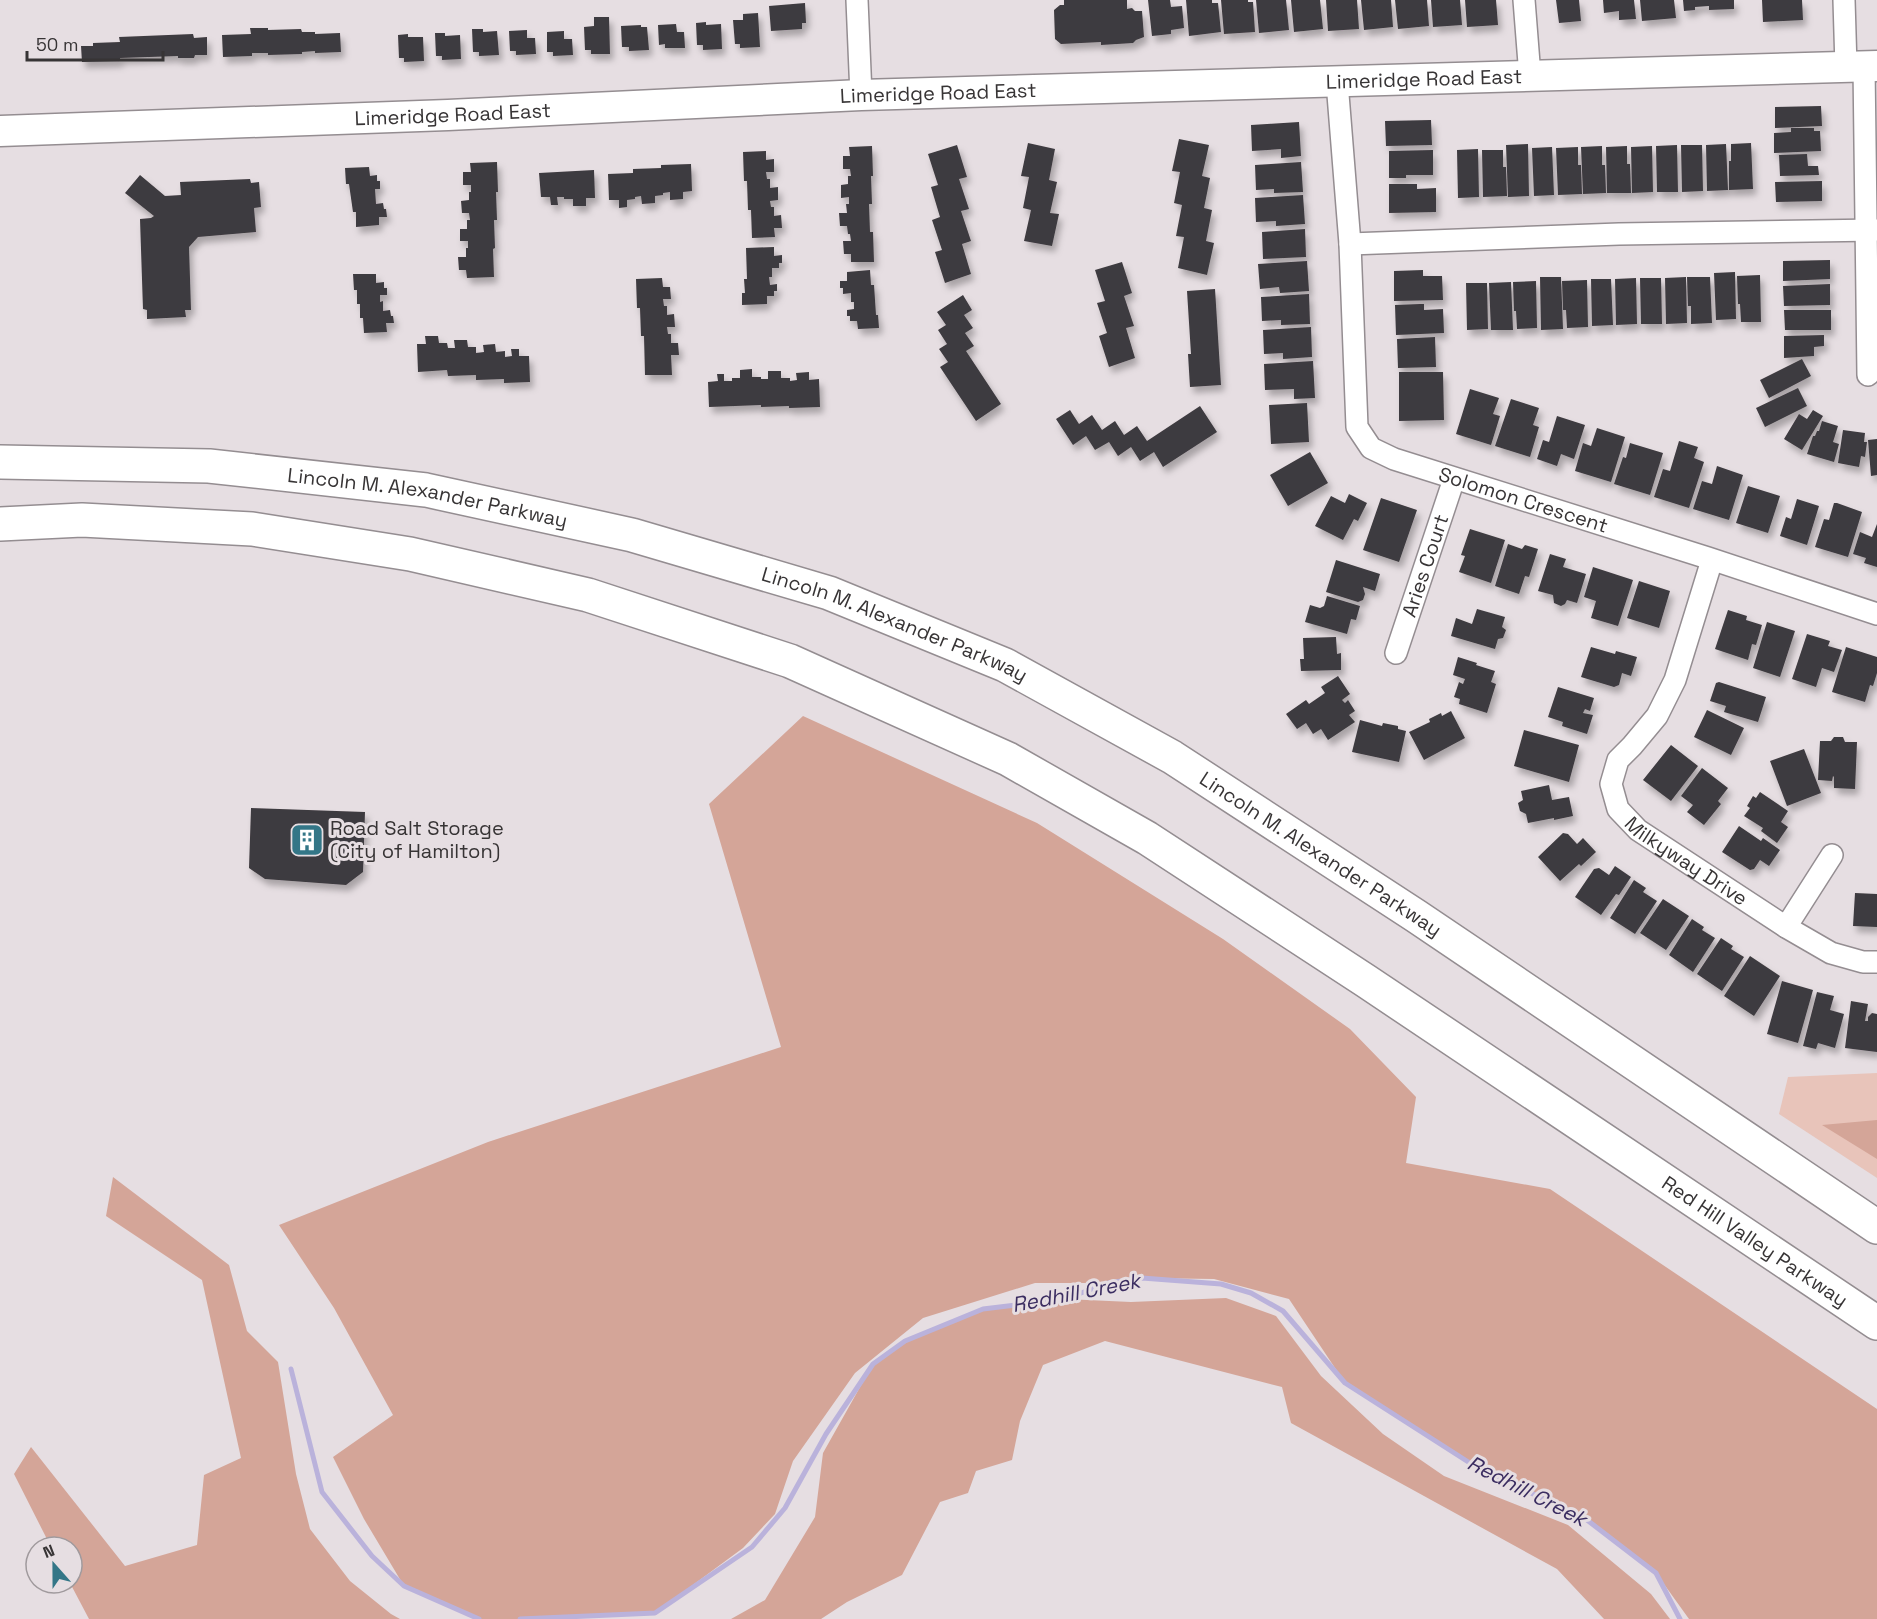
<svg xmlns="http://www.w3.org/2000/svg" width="1877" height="1619" viewBox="0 0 1877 1619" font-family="'Space Grotesk',sans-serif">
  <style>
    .green { fill: #e8c4ba }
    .forest { fill: #d4a598 }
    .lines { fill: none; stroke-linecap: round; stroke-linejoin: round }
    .stream { stroke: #bab2db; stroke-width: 5 }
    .building { fill: #3e3a3f; filter: url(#shadow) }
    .street-casing { stroke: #948d91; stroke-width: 24 }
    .secondary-casing { stroke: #948d91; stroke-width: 33 }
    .highway-casing { stroke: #948d91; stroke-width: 36 }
    .street { stroke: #fff; stroke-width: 21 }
    .secondary { stroke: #fff; stroke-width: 30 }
    .highway { stroke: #fff; stroke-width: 33 }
    .labels { text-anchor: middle; stroke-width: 6; stroke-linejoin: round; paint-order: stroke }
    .street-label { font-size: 20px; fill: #373435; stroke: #e6dee2 }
    .poi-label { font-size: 20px; fill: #373435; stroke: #e6dee2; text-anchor: start }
    .water-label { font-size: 21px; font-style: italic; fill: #3b2d61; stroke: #e6dee2 }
  </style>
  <defs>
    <filter id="shadow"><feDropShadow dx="3.5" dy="6" stdDeviation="3" flood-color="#0004"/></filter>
  </defs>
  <rect width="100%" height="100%" fill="#e6dee2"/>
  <path class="green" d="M1877 1073V1178L1779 1114 1788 1077Z"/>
  <path class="forest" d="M803 716 1037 823 1223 939 1350 1029 1416 1097 1406 1163 1550 1189 1877 1409V1619H1689L1656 1573 1587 1520 1473 1465 1345 1383 1289 1299 1214 1279 1142 1278 1108 1283H1035L923 1318 855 1373 793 1461 775 1514 743 1548 655 1613 520 1619H479L404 1586 364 1519 333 1457 393 1415 334 1308 279 1225 488 1142 781 1047 709 804Z
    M1877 1120V1159L1822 1125Z
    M113 1177 229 1265 247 1331 278 1362 296 1474 310 1529 350 1581 391 1614 400 1619H89L70 1583H72V1547H51L14 1474 31 1447 125 1566 197 1545 204 1475 241 1458 202 1280 106 1216Z
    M1226 1298 1276 1316 1321 1376 1383 1434 1444 1476 1568 1525 1651 1594 1670 1619H1604L1557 1569 1291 1423 1282 1387 1105 1341 1043 1365 1020 1421 1012 1460 976 1471 968 1493 940 1502 902 1575 847 1602 821 1619H731L765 1600 815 1517 823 1453 873 1364 905 1341 984 1309 1065 1299 1131 1302Z"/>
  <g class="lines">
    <path class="stream" d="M291 1369 322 1492 372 1556 404 1586 479 1619
      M520 1619 655 1613 752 1547 785 1508 826 1434 873 1364 905 1341 983 1309 1065 1299 1108 1283 1142 1278 1221 1284 1251 1293 1283 1311 1345 1383 1473 1465 1587 1520 1656 1573 1680 1619"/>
  </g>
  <path class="building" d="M1064 0H1127V9L1132 8 1135 11H1142L1144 37 1136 40 1133 43 1101 45V42L1061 44 1055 39 1054 10 1060 5H1064Z
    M1148 0H1170L1171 7 1182 6 1184 28 1171 30V34L1152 36Z
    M1186 0H1212V3H1218L1221 32 1189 36Z
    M1221 0H1248V2H1253L1255 32 1224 34Z
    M1256 0H1286L1289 30 1259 33Z
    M1291 0H1320L1323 29 1294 32Z
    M1326 0H1357L1359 29 1328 31Z
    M1361 0H1391L1393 27 1364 30Z
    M1395 0H1427L1429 26 1398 29Z
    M1431 0H1460L1462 25 1433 27Z
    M1465 0H1496L1498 25 1467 27Z
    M1556 0H1579L1581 21 1559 23Z
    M1603 0H1634L1636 19 1619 20V11L1604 13Z
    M1640 0H1674L1676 18 1642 21Z
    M1683 0H1734V9L1709 10V6L1695 7V10L1684 11Z
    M1762 0H1802L1803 20 1763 22Z
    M805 3 806 23H802V29L771 31 769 6Z
    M758 13 760 47 740 48V44H735L733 20H743V14Z
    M594 17H609L610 54H591V50H585L584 27 594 26Z
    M706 22V25L721 24 722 49 703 50V45H697L696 23Z
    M676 24 677 32H684L685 48H665V44L659 45 658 25Z
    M641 25V27H647L649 50 629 51V47H622L621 26Z
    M250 28H268V30L301 29 302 32H315V34L340 33 341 52 315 53V51L302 52V54L268 55V53H252V56L223 57 222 35 251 34Z
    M472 29H483V32L497 31 499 55 479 56V52H473Z
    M527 30V38H535L536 54 516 55V51H510L509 31Z
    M564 31V39H572L573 55 553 56V52H547V32Z
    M435 33H445V36L460 35 461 59 442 60V56H436Z
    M193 34 194 38 207 37V55H195L194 58H178V56L120 58V61L82 62 81 46H93V43L120 42 119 37Z
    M408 34V37H423L424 61 404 62V58H399L398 35Z
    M1821 106 1822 126 1775 128V107Z
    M1431 120 1432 145 1386 146 1385 121Z
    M1299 122 1301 156 1281 158V149L1252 151 1251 125Z
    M1791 128H1814V131H1820L1821 151 1774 153V133L1791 132Z
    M1179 139 1209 145 1202 176 1210 178 1204 208 1212 210 1206 241 1214 243 1207 275 1178 268 1184 237 1176 236 1182 205 1174 203 1180 172 1172 171Z
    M1028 143 1055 149 1049 180 1057 182 1050 213 1059 214 1052 246 1024 241 1031 210 1023 208 1029 177 1021 176Z
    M1751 143 1753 189 1729 190V161H1731V144Z
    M1528 144 1529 196 1508 197 1506 145Z
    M1726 144 1728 190 1707 191 1706 145Z
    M957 145 967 177 959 179 969 209 961 211 971 241 962 244 971 274 945 283 935 252 942 250 932 220 940 217 931 187 938 185 928 154Z
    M1677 145 1678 192H1657L1656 146Z
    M1681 145H1702L1703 191 1682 192Z
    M872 146 873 176H871L872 204H869L870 232H873L874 262H851V254H844L843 241H851L850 234H848L847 226H840L839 213H847L846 204H849V197L841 198V185L848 184V176H851L850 169H843V156H850L849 147Z
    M1602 146V165H1605L1606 193 1583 194 1581 147Z
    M1627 146V164H1630L1631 193H1607L1606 147Z
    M1652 146 1653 192 1632 193 1631 147Z
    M1552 147 1554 195 1534 196 1532 148Z
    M1578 147V165H1581L1582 194 1558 195 1556 148Z
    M1478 149 1479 197 1458 198 1457 150Z
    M1433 150V175H1406V178H1389V151Z
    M1482 150H1503V167H1506L1507 196 1483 197Z
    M766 151V160L774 159V172H766L767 179H770V188L778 187V200L770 201 771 207H774V216L781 215 782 228H774L775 237 752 238 751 210H748L747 181H744L743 152Z
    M1807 154 1808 166H1818L1819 175 1780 176 1779 155Z
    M497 162 498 192H496L497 220H494L495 248 493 249 494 277 467 278 466 270H459L458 257H466V248H468V241H460V229H467V220H470L469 213H462L461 201 469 200V192H471V185H463V172H471L470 163Z
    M1301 162 1303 192 1274 193V189L1256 190 1255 165Z
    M691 164 692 191 683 192V199L670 200V192L663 193V195L655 196V203L642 204 641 196 635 197V199L627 200V207L619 208V200H609L608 174 633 173V169L661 168V165Z
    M369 167 370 176 377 175V181H380V189H375L376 204 383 203 384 209H386L387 217H379V225L356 227V212H353L349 184H346L345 168Z
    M594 170 595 198H586V206H573V199H564V197H557L558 205H551L550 197H541L539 173Z
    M140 175 165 196 181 195 180 182 250 179 251 183 259 182 261 207 254 208 256 232 198 237 189 247 191 310H185L186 317 147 319V310L143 309 140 219 151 218 154 216 125 193Z
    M1822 181V201L1776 202 1775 182Z
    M1389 184H1417V189L1436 188V212L1389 213Z
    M1303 195 1305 224 1276 226V221L1256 222 1255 198Z
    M1305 229 1306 257 1263 259 1262 232Z
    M774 247V256L782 255V263H779V268H772V277H769L770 285 777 284V291H774V296H767V304L742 305V293H745L744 279H747L746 248Z
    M1830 260V279L1783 281V261Z
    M1307 261 1309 291 1280 293 1279 287 1260 289 1258 264Z
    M1122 262 1132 293 1124 296 1134 326 1126 328 1135 358 1109 367 1099 336 1107 333 1097 303 1105 301 1095 270Z
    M870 270 871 285H874L876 315H878L879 328 858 329 857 321H850V316H847V310L854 309V302H851V293L843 294V288H840V281H847V272Z
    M1423 270V276H1442L1443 300 1394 301V271Z
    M1735 272 1736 319 1716 320 1714 273Z
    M353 274H376V283L384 282V288H387V295H380V302L383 301V311L390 310 391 316H393L394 323H386L387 332 364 333 363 318H360V304H357V290H354Z
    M1760 275 1761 322H1741L1740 304H1738L1737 276Z
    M1540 277H1561L1563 329 1541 330Z
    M1686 277 1687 323 1666 324 1665 278Z
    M1687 277H1710L1712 323 1691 324V306H1688Z
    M662 278 663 287H670L671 299H663L664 306H667V315L674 314 675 327H667L668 334H671V343H678L679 355H671L672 375H645L644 336H641L640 308H637L636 279Z
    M1636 278 1637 324 1616 325 1615 279Z
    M1640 278H1661L1662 324H1641Z
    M1591 279H1611L1613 325 1592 326Z
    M1587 280 1588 327 1567 328 1566 310H1563L1562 281Z
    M1536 281 1537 328 1517 329 1516 311H1514L1513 282Z
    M1511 282 1513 330H1491L1489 283Z
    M1466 283H1487L1488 329 1467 330Z
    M1830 284V305L1784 306 1783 286Z
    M1215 289 1221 385 1190 387 1188 354H1191L1187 291Z
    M1309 294 1310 324 1281 325V320L1262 321 1261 297Z
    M963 295 972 310 964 315 973 328 965 333 974 346 966 351 1001 404 976 421 940 367 948 362 939 349 947 344 938 330 946 325 937 312Z
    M1420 304H1424V310L1443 309 1444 333 1396 335 1395 305Z
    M1784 310H1831V330H1785Z
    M1311 327 1312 357 1283 359V353L1264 354 1263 330Z
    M1824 335V346L1814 347V356L1784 358V336Z
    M425 336H438L439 343H447L448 348H455L454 340H467L468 347H476V353L484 352 483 345 495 344 496 352 505 351V357L512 356 511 349H519V356H529L530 382 504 383V379L476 380V375L448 376 447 370 418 372 417 344H426Z
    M1435 337 1436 367 1398 368 1397 339Z
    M1802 359 1811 376 1769 398 1760 380Z
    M1313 361 1315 398 1294 399V389L1265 390 1264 364Z
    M752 369V377H761V379H768V371H781V378H790V381L797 380 796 373 809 372V380L819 379 820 407 789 408V406L761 407V405L709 407 708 382 718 381 717 374H724V381H732V378H740V370Z
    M1399 372H1443L1444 420 1399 421Z
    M1798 388 1807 406 1765 427 1756 408Z
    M1470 389 1499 398 1493 414 1500 416 1491 445 1456 434Z
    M1511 399 1539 408 1533 425 1539 427 1530 457 1495 446Z
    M1307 403 1309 442 1271 444 1269 405Z
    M1200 406 1217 432 1163 467 1154 452 1140 461 1131 447 1118 456 1109 442 1095 450 1086 436 1073 445 1056 419 1070 410 1079 424 1092 415 1102 430 1115 421 1124 435 1137 426 1147 441Z
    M1813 410 1823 416 1802 450 1784 439 1799 414 1807 419Z
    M1557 416 1585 425 1574 459 1561 454 1557 466 1537 459 1543 440 1549 442Z
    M1822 421 1838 426 1833 442 1839 444 1834 462 1807 454 1813 436H1815L1817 431H1819Z
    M1597 428 1625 437 1611 482 1575 471 1583 443 1591 446Z
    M1843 430 1865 433 1864 442H1867L1865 457 1861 456 1859 467 1838 463Z
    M1877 439V475L1871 476 1868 440Z
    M1679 441 1698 447 1694 458 1704 462 1689 508 1654 497 1663 469 1670 471Z
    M1630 443 1663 453 1650 495 1614 484 1623 457 1626 458Z
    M1310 452 1328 483 1288 506 1270 475Z
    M1717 466 1743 475 1729 520 1693 509 1702 481 1712 484Z
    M1748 486 1780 496 1768 533 1736 523Z
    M1349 494 1367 503 1358 521 1354 519 1343 540 1315 526 1331 496 1345 503Z
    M1381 498 1417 510 1399 562 1363 550Z
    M1797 499 1819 506 1807 545 1780 536 1786 517 1791 519Z
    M1834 503H1837L1862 512 1848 557 1815 547 1824 519 1829 520Z
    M1877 524V567L1864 563 1866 558 1853 554 1860 532 1872 537Z
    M1470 529 1505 540 1491 583 1459 572 1465 556 1461 555Z
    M1508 544 1522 549 1525 545 1538 549 1529 577 1525 576 1519 594 1495 586Z
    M1550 554 1566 559 1563 567 1586 574 1577 603 1567 600 1565 604 1561 606 1554 603 1553 595 1538 591Z
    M1336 560 1380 574 1375 591 1363 587 1365 594 1363 600 1358 602 1326 592Z
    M1593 567 1633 580 1618 626 1591 618 1596 601 1584 597Z
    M1639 581 1670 591 1659 628 1627 618Z
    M1327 596 1360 606 1356 620 1351 619 1347 634 1305 622 1310 605 1320 608 1324 606Z
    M1477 609 1505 617 1502 627 1506 630 1503 638 1498 639 1495 649 1451 636 1456 618 1472 624Z
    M1728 610 1747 616 1746 620 1762 625 1756 645 1752 644 1748 660 1715 649Z
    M1767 622 1795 631 1780 677 1753 668Z
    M1807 634 1830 641 1828 646 1842 650 1834 672 1822 668 1816 687 1792 679Z
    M1336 637 1337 654 1341 653V670L1301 671 1300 659H1304L1303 638Z
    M1591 647 1615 654 1616 651 1637 657 1631 676 1622 673 1619 685 1614 687 1581 677Z
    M1846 647 1877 657V673L1873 686 1870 685 1865 702 1832 692Z
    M1458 657 1477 663 1476 665 1495 671 1491 682 1496 684 1487 713 1459 704 1460 699 1454 697 1459 682 1463 684 1465 679 1453 675Z
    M1338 676 1350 694 1342 700 1345 703 1348 700 1355 711 1349 715 1355 722 1328 740 1321 729 1313 734 1306 723 1297 729 1286 714 1306 700 1309 704 1325 693 1321 687Z
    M1719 682 1766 697 1758 722 1724 712 1726 706 1710 701 1716 683Z
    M1558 687 1594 698 1590 711 1585 709 1583 713 1593 715 1587 734 1562 726 1563 722 1548 717Z
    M1707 710 1744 728 1731 755 1694 737Z
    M1451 711 1465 738 1424 760 1409 732 1430 722 1429 719 1441 713 1442 716Z
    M1360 720 1382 726 1383 723 1398 726V729L1406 731 1399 762 1352 752Z
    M1524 730 1579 745 1569 782 1514 766Z
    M1834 737H1843L1845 742H1857L1855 789 1834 788V777L1833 776 1832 781 1818 780 1820 741H1831Z
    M1671 745 1698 766 1671 801 1643 780Z
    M1804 749 1821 793 1787 806 1770 761Z
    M1702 768 1728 788 1718 801 1721 804 1704 825 1687 812 1693 805 1681 796Z
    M1549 785 1552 800 1569 797 1573 816 1554 820V818L1528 823 1526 814 1520 811 1518 803 1523 800 1521 791Z
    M1760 792 1788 811 1781 822 1788 827 1777 843 1761 831 1763 828 1744 816 1750 808 1747 806 1753 796 1756 798Z
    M251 808 365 812 363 872 346 885 265 879 249 868Z
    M1739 826 1761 841 1763 838 1780 850 1769 866 1760 860 1754 869 1750 870 1722 852Z
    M1563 833 1568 834 1577 844 1583 838 1596 852 1581 866 1579 864 1560 881 1538 857Z
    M1615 866 1631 877 1619 895 1616 894 1601 915 1575 897 1594 869 1599 868 1609 875Z
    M1634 880 1646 888 1643 892 1657 901 1635 934 1610 918Z
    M1855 893 1877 894V927L1853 926Z
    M1663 899 1689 916 1666 950 1640 933Z
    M1692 919 1704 927 1702 930 1715 938 1693 972 1669 955Z
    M1721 938 1733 946 1731 949 1744 957 1722 991 1697 974Z
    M1750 956 1780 976 1754 1016 1724 996Z
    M1782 981 1813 990 1798 1043 1767 1034Z
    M1817 992 1834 996 1830 1010 1844 1014 1835 1048 1818 1043 1816 1049 1803 1046Z
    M1851 1001 1868 1004 1865 1021H1868V1017L1872 1013 1877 1014V1052L1845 1048Z"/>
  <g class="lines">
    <g class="street-casing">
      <g id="street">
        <path d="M857 0 861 95"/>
        <path d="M1524 0 1530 76"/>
        <path d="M1844 0 1846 67"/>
        <path d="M1864 66 1868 375"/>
        <path id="s1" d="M1337 82 1350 244 1357 427 1371 448 1394 459 1708 558 1877 614"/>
        <path d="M1350 244 1619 234 1877 230"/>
        <path id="s2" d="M1712 560 1675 680 1657 716 1632 746 1618 760 1611 784 1618 809 1638 830 1786 927 1831 953 1863 962H1877"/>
        <path id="s3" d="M1396 653 1454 479"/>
        <path d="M1786 927 1832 855"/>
      </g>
    </g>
    <g class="secondary-casing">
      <g id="secondary">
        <path id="s4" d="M0 131 448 115 861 95 1877 66"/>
      </g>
    </g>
    <g class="highway-casing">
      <g id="highway">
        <path id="s5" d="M0 462 209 466 426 490 632 535 829 593 1005 665 1172 757 1416 916 1877 1227"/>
        <path id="s6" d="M0 524 82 520 252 529 410 554 588 595 790 661 1008 759 1147 838 1366 981 1877 1323"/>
      </g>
    </g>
    <use href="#street" class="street"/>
    <use href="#secondary" class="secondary"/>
    <use href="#highway" class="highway"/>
  </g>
  <defs>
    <g id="building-square" transform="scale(1.725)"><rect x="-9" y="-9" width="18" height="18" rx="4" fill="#337687" stroke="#e6dee2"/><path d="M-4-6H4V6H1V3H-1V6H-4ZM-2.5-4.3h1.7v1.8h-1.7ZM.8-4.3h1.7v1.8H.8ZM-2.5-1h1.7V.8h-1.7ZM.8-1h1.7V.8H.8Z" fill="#fff"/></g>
  </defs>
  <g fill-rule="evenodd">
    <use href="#building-square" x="307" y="840"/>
  </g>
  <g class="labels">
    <g class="street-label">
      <text dy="7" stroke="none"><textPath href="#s4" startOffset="1425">Limeridge Road East</textPath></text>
      <text dy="7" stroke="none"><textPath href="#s4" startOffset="939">Limeridge Road East</textPath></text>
      <text dy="7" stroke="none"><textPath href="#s4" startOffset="453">Limeridge Road East</textPath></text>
      <text dy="7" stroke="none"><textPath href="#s5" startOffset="430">Lincoln M. Alexander Parkway</textPath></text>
      <text dy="7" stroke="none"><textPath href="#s1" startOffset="532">Solomon Crescent</textPath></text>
      <text dy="7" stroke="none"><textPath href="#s3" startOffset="92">Aries Court</textPath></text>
      <text dy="7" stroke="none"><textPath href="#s5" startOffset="916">Lincoln M. Alexander Parkway</textPath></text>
      <text dy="7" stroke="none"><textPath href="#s5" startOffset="1402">Lincoln M. Alexander Parkway</textPath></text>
      <text dy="7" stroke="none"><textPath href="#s2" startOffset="362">Milkyway Drive</textPath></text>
      <text dy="7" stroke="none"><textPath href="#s6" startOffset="1936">Red Hill Valley Parkway</textPath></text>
    </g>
    <g class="poi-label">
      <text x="330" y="835">Road Salt Storage<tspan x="330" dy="23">(City of Hamilton)</tspan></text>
    </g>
    <g class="water-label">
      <text transform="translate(1076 1293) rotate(-11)" y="7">Redhill Creek</text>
      <text transform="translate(1527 1491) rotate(27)" y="7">Redhill Creek</text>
    </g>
  </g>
  <g transform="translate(54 1565) rotate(339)"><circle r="28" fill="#e6dee2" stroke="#a09a9d" stroke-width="1.5"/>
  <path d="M0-4.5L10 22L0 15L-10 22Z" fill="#337687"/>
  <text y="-9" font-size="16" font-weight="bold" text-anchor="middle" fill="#373435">N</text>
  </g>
  <path d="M27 51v9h136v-9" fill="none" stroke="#373435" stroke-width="3"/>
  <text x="36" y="51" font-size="18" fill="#373435" stroke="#e6dee2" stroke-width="4.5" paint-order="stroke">50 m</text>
</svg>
